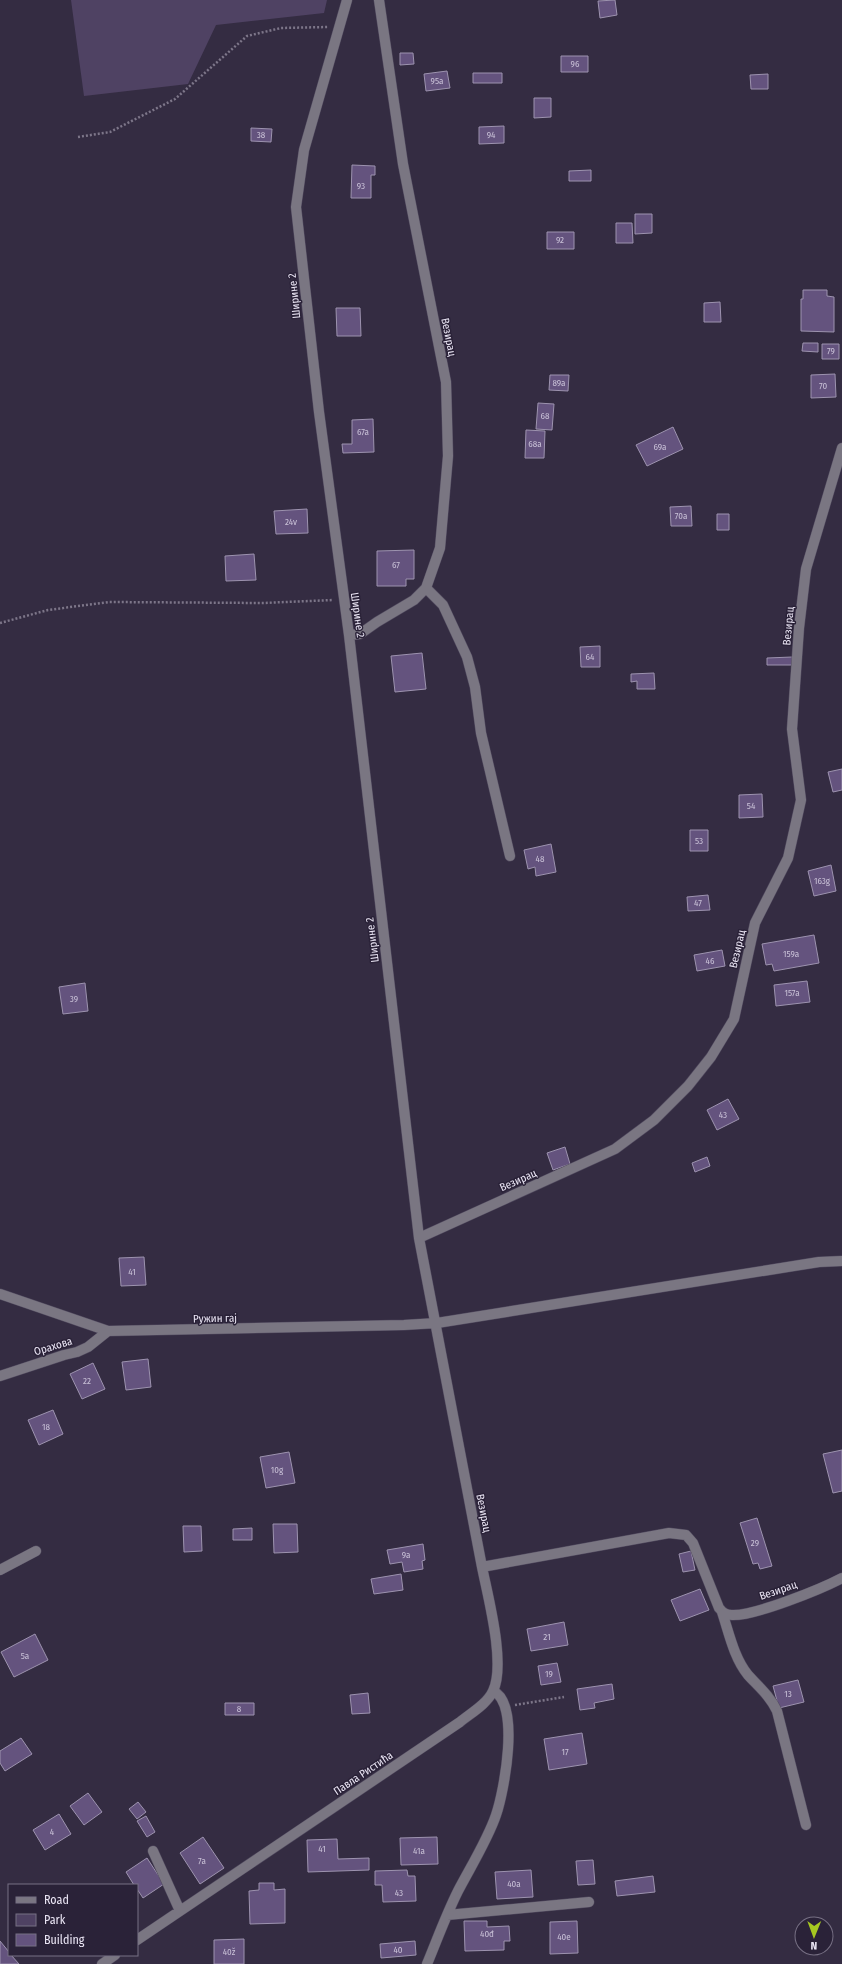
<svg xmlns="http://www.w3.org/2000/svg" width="842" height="1964" viewBox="0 0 842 1964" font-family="'Fira Sans Condensed',sans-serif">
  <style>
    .green { fill: #4f4263 }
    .building { fill: #64537e; stroke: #9d93af }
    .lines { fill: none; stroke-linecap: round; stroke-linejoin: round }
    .minor-casing { stroke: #514a5f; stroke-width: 11 }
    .path { stroke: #7d7689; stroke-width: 2.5; stroke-dasharray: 2 2; stroke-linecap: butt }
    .minor { stroke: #7a7682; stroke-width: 10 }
    .labels { text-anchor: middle; stroke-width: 3; stroke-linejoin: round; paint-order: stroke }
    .number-label { font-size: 9px; fill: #c9c1d7 }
    .street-label { font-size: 11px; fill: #ebe6f5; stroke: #2a2238 }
  </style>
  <rect width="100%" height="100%" fill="#342c42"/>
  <path class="green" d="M71 0H327L324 13 216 25 188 84 84 96Z"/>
  <path class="building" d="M615 0 617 15 600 18 598 1Z
    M400 53H413L414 64 400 65Z
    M561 56H588V72H561Z
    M447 71 450 88 426 91 424 74Z
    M473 73H502V83H473Z
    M768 74V89H751L750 75Z
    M534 98H551V117L534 118Z
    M504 126V143L479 144V127Z
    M251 128 272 129 271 142 251 141Z
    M352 165 375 166V175H371V198H351Z
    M591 170V181H569V171Z
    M635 214H652V233L635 234Z
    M616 223H632L633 243H616Z
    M547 232H574V249H547Z
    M803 290H827V296L834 297V332L801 331V299H803Z
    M720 302 721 322H704V303Z
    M336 308H360L361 336H337Z
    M803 343H818V352L802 351Z
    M822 344H839V359H822Z
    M835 374 836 397 811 398V375Z
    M550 375H569L568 391 549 390Z
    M538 403 554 404 552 430 536 429Z
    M373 419 374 452 343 453 342 444H352V420Z
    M673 427 683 449 647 466 636 445Z
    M526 430 545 431 544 458H525Z
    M691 506 692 526H671L670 507Z
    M307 509 308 533 276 534 274 511Z
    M717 514H729V530H717Z
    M414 550V579H406V586H377V551Z
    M254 554 256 580 226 581 225 556Z
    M600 646V667H581L580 647Z
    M422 653 426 689 395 692 391 656Z
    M792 657V665H767V658Z
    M654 673 655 689H637V681L631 682V674Z
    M842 769V790L833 792 828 772Z
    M762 794 763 817 739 818V795Z
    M690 830H708V851H690Z
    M551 844 556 872 536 876 535 867 528 869 524 850Z
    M831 865 836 891 814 896 808 871Z
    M708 895 710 910 688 911 687 897Z
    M814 935 819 963 774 971 772 964 766 965 762 944Z
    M722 950 725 966 697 971 694 955Z
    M807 981 810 1002 776 1006 774 985Z
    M85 983 88 1011 63 1014 59 987Z
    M728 1099 739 1119 717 1130 707 1110Z
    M565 1147 570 1164 553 1170 547 1153Z
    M707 1157 710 1166 695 1172 692 1163Z
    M144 1257 146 1285 121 1286 119 1258Z
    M148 1359 151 1387 126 1390 122 1362Z
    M93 1363 105 1389 82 1399 70 1374Z
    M53 1410 63 1434 39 1445 28 1420Z
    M842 1450V1491L833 1493 823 1454Z
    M289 1452 295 1483 266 1488 260 1457Z
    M757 1518 772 1566 760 1569 758 1563 753 1564 740 1523Z
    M273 1524H297L298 1552 274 1553Z
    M183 1526H201L202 1551 184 1552Z
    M252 1528V1540H233V1529Z
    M423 1544 425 1560 422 1561 423 1569 404 1572 402 1562 390 1564 387 1550Z
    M691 1551 695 1570 683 1572 679 1554Z
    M401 1574 403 1590 374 1594 371 1579Z
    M700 1589 709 1610 680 1621 671 1600Z
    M564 1622 568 1645 531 1651 527 1629Z
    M35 1634 48 1660 14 1677 1 1652Z
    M557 1663 561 1682 541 1685 538 1666Z
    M798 1680 804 1702 779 1708 773 1686Z
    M612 1684 614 1699 594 1703 595 1708 580 1710 577 1689Z
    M368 1693 370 1713 352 1714 350 1695Z
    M225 1703H254V1715H225Z
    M582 1733 587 1764 549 1770 544 1739Z
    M21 1738 32 1754 5 1771 0 1763V1751Z
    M88 1793 102 1812 84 1825 70 1806Z
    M138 1802 146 1812 137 1819 129 1809Z
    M59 1814 71 1834 45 1850 33 1830Z
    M146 1816 155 1832 147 1837 137 1821Z
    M203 1837 224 1868 200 1884 180 1853Z
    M437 1837 438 1864 401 1865 400 1838Z
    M337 1839 338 1859 369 1858V1870L308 1872 307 1840Z
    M147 1858 164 1884 143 1898 137 1889V1885H134L126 1872Z
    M593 1860 595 1884 578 1885 576 1861Z
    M407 1870 408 1876H415L416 1901 383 1902 382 1885H375V1871Z
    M531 1870 533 1897 497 1899 495 1872Z
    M653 1876 655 1892 617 1896 615 1881Z
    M259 1883H274V1890L285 1889V1923L250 1924 249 1891 259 1890Z
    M464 1921H487V1927L509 1926 510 1941H504V1950L465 1951Z
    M577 1921 578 1953 550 1954V1922Z
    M244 1939V1964H214V1940Z
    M0 1941 9 1952V1955H11L19 1964H0Z
    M415 1941 416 1955 381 1958 380 1944Z"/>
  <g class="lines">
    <g class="minor-casing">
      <path id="minor" d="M347 0 304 150 296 207 319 412 349 635 419 1238 482 1567 669 1533 686 1535 693 1543 719 1608C723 1613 726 1615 732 1615 755 1616 821 1589 842 1578
        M426 588 443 605 467 657 475 687 481 733 510 856
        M349 635 360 634 377 622 414 600 426 588 440 548 448 456 446 382 403 164 379 0
        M419 1238 615 1149 654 1120 688 1086 711 1057 734 1019 755 923 788 858 801 800 792 729 799 628 806 569 842 448
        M0 1294 108 1331 404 1325 437 1323 819 1262 842 1261
        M0 1376 64 1355 77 1352 88 1347 108 1331
        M0 1570 36 1551
        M722 1612C729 1633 734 1658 748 1675 759 1687 770 1696 777 1711L806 1825
        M153 1851 180 1911
        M447 1915 589 1902
        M137 1940 460 1722C471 1713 487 1704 493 1691 506 1664 488 1597 482 1567
        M102 1964 115 1955
        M427 1964C437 1940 446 1915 458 1891 470 1868 488 1839 496 1815 504 1792 521 1703 493 1691"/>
    </g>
    <path class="path" d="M78 137 110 132 175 99 247 36 281 28 328 27
      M0 623 48 610 109 602 263 603 333 600
      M515 1705 564 1697"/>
    <use href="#minor" class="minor"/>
  </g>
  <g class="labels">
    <g class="number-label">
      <text x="575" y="67">96</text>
      <text x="437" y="84">95a</text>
      <text x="261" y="138">38</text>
      <text x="491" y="138">94</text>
      <text x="361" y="189">93</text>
      <text x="560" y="243">92</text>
      <text x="831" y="354">79</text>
      <text x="559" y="386">89a</text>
      <text x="823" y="389">70</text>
      <text x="545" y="419">68</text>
      <text x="363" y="435">67a</text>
      <text x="535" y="447">68a</text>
      <text x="660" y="450">69a</text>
      <text x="681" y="519">70a</text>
      <text x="291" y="525">24v</text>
      <text x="396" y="568">67</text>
      <text x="590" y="660">64</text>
      <text x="751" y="809">54</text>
      <text x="699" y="844">53</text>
      <text x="540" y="862">48</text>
      <text x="822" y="884">163g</text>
      <text x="698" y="906">47</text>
      <text x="791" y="957">159a</text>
      <text x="710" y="964">46</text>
      <text x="792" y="996">157a</text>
      <text x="74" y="1002">39</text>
      <text x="723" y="1118">43</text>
      <text x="132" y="1275">41</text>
      <text x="87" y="1384">22</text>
      <text x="46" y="1430">18</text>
      <text x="277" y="1473">10g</text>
      <text x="755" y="1546">29</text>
      <text x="406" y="1558">9a</text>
      <text x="547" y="1640">21</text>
      <text x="25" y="1659">5a</text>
      <text x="549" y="1677">19</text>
      <text x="788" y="1697">13</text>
      <text x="239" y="1712">8</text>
      <text x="565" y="1755">17</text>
      <text x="52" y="1835">4</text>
      <text x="322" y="1852">41</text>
      <text x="419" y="1854">41a</text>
      <text x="202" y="1864">7a</text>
      <text x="514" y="1887">40a</text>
      <text x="399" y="1896">43</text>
      <text x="487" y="1937">40đ</text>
      <text x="564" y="1940">40e</text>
      <text x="398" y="1953">40</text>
      <text x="229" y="1955">40ž</text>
    </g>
    <g class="street-label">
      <text transform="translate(294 296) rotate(-96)" y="4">Ширине 2</text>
      <text transform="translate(449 337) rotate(79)" y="4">Везирац</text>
      <text transform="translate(358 615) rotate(82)" y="4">Ширине 2</text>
      <text transform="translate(788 626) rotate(-85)" y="4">Везирац</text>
      <text transform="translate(372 940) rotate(-97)" y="4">Ширине 2</text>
      <text transform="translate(737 949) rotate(-77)" y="4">Везирац</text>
      <text transform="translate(518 1180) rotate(-24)" y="4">Везирац</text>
      <text transform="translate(215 1318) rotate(-1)" y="4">Ружин гај</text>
      <text transform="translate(53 1346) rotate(-17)" y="4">Орахова</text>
      <text transform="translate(484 1513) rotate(79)" y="4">Везирац</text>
      <text transform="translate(778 1590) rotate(-19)" y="4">Везирац</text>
      <text transform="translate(363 1773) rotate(-34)" y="4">Павла Ристића</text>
    </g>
  </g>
  <rect x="8" y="1884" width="130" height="72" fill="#2a2238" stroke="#777084"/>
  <rect x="16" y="1897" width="20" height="6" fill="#7a7682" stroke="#777084"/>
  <text x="44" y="1904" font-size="12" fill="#ebe6f5">Road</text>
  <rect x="16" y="1914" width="20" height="12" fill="#4f4263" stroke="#777084"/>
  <text x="44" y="1924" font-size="12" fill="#ebe6f5">Park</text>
  <rect x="16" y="1934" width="20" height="12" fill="#64537e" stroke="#777084"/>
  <text x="44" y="1944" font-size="12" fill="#ebe6f5">Building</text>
  <g transform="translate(814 1936) rotate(181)"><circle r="19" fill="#2a2238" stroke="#777084"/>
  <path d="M0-3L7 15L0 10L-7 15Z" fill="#a6c821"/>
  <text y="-6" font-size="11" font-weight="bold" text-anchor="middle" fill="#ebe6f5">N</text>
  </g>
</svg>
